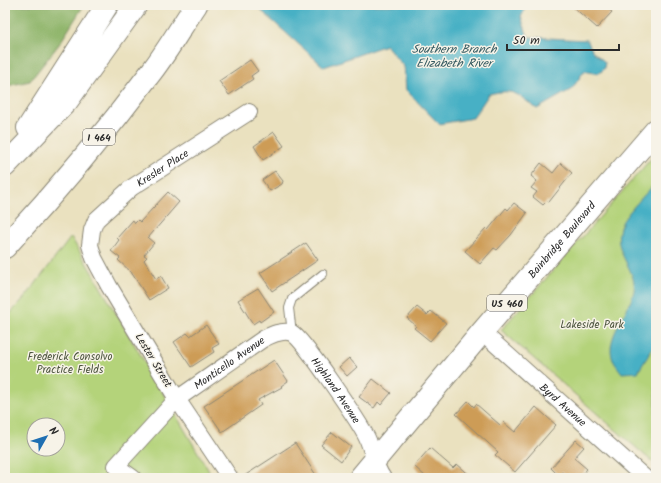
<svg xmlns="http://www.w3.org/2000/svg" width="661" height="483" viewBox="0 0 661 483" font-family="Kalam,sans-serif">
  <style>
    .green { fill: #b4d37a; stroke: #707f52; fill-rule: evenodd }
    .forest { fill: #8fb56a; stroke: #5d704a }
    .water { fill: #46b0c5; stroke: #386e78 }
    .building { fill: #cd9c56 }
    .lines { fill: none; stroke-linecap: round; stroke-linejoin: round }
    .lane-casing { stroke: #8a8675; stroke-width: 10 }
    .street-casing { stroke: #8a8675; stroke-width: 18 }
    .primary-casing { stroke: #8a8675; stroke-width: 24 }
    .highway-casing { stroke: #8a8675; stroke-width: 24 }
    .lane { stroke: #fff; stroke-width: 8 }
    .street { stroke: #fff; stroke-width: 16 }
    .primary { stroke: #fff; stroke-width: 22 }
    .highway { stroke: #fff; stroke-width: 22 }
    .labels { text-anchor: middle; stroke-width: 3; stroke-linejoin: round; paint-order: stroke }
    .shield { fill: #f7f3e8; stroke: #686764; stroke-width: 1 }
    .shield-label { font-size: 10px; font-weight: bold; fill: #2b2b2b }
    .street-label { font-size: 11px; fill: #2b2b2b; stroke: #f7f3e8 }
    .park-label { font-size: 11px; fill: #4d553f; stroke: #f7f3e8 }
    .water-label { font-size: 12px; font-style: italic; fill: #345a61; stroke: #f7f3e8 }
  </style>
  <rect width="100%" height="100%" fill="#f7f3e8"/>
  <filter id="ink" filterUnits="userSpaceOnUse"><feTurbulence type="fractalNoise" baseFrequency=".025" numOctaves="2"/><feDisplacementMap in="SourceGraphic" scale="8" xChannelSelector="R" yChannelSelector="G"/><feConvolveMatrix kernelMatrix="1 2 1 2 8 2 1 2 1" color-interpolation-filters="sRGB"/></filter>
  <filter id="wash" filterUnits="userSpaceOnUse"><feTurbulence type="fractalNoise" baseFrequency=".012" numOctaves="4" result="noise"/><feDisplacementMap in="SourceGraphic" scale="16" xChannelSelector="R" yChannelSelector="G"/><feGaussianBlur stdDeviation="0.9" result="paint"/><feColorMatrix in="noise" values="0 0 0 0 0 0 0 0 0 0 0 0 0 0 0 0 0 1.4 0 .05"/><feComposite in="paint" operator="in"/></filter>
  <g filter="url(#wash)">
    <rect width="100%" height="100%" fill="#eae1bf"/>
    <path class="green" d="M656 153V465L501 330Z
      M71 237 213 478H5V319L27 295ZM34 425H58V449H34Z"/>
    <path class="forest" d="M5 5H84L60 43 30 81 7 86 5 83Z"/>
    <path class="water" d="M255 5H527L521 17 528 37 587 40 593 52 605 62 604 69 598 74 584 71 572 89 537 109C517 94 515 88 489 94L473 118 439 124 406 90 404 67 386 45 324 67Z
      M656 182V343L638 372 622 373C619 369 615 364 613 360 604 337 629 314 634 291 638 270 610 251 621 225 625 214 648 192 656 182Z"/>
    <g id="blocks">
      <path class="building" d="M571 5H603L612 12 597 28Z
        M250 60 258 71 251 76 253 79 229 95 219 81Z
        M274 132 284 146 263 160 254 146Z
        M541 163 553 173 561 163 572 173 549 202 547 201 543 205 533 197 537 192 531 188 537 181 531 176Z
        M275 171 283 181 282 184 270 191 262 180Z
        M168 192 179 202 148 238 154 243 144 255 147 257 144 260 156 279 161 276 168 288 149 300 131 272 118 260 120 258 111 251 119 240 117 238 133 220 135 223 138 220 140 222Z
        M514 203 527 213 511 235 497 250 494 248 480 264 465 251 486 228 488 230 506 208 508 210Z
        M306 243 318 260 272 291 260 273Z
        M258 288 274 312 260 322 259 320 253 324 238 300Z
        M417 307 427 315 431 311 446 323 430 341 414 328 416 326 407 318Z
        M206 325 219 344 212 348 214 352 191 367 174 342 187 333 190 336Z
        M349 358 357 367 347 376 339 367Z
        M274 360 288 381 281 386 282 387 258 400 261 405 222 432 204 406Z
        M373 379 391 393 381 405 378 402 374 408 359 397Z
        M468 401 474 407 476 404 500 425 503 422 515 432 536 407 556 425 515 472 495 455 498 452 456 414Z
        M332 432 351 447 341 461 321 445Z
        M576 440 584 447 574 458 587 469 579 478H568L562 472 559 476 551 468Z
        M295 443 318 478H241Z
        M430 448 453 468 457 464 473 478H427L414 466Z"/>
    </g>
  </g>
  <g filter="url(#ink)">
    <use href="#blocks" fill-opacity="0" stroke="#8a8675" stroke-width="1"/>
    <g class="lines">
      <g class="lane-casing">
        <path id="lane" d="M292 333 289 308 292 299 323 274"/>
      </g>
      <g class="street-casing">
        <g id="street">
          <path id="s1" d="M482 332 645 478"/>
          <path id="s2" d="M133 478 116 466 177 399 263 339C271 335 283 329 292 333 303 339 360 423 367 438 373 451 374 466 383 478"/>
          <path id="s3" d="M230 478 177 399 109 286 94 258 90 245 92 230 96 220 131 188 249 112"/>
        </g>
      </g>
      <g class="primary-casing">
        <g id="primary">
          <path id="s4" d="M360 478 482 332 656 130"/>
        </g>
      </g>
      <g class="highway-casing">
        <path id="highway" d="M28 128 107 5
          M5 166 67 101 136 5
          M5 247C56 192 107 131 152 71 168 50 181 27 196 5"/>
      </g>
      <use href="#lane" class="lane"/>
      <use href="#street" class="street"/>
      <use href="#primary" class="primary"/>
      <use href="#highway" class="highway"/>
    </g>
  </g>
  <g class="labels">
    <g class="shield">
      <rect x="83" y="129" width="32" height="16" rx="3"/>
      <rect x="487" y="295" width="40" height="16" rx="3"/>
    </g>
    <g class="shield-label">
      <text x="99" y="141">I 464</text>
      <text x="507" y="307">US 460</text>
    </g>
    <g class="street-label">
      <text dy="4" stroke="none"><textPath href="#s3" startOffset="383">Kresler Place</textPath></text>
      <text dy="4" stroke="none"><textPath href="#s4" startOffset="312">Bainbridge Boulevard</textPath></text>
      <text transform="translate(154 360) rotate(59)" y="4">Lester Street</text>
      <text dy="4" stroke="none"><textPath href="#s2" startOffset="175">Monticello Avenue</textPath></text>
      <text dy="4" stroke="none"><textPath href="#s2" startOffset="319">Highland Avenue</textPath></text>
      <text dy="4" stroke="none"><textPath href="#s1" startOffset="109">Byrd Avenue</textPath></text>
    </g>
    <g class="park-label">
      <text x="592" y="328">Lakeside Park</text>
      <text x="70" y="360">Frederick Consolvo<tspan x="70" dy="13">Practice Fields</tspan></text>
    </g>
    <g class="water-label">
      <text x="454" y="53">Southern Branch<tspan x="454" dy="14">Elizabeth River</tspan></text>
    </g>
  </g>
  <rect width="661" height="483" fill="none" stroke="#f7f3e8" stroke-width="20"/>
  <g transform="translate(46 437) rotate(51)"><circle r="19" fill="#f7f3e8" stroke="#a5a39c"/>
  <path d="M0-3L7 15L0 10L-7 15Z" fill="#1f6fb2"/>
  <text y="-6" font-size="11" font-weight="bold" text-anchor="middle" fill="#2b2b2b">N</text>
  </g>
  <path d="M507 44v6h112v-6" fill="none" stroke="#2b2b2b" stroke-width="2"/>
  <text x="513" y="44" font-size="12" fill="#2b2b2b" stroke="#f7f3e8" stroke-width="3" paint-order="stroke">50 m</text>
</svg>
